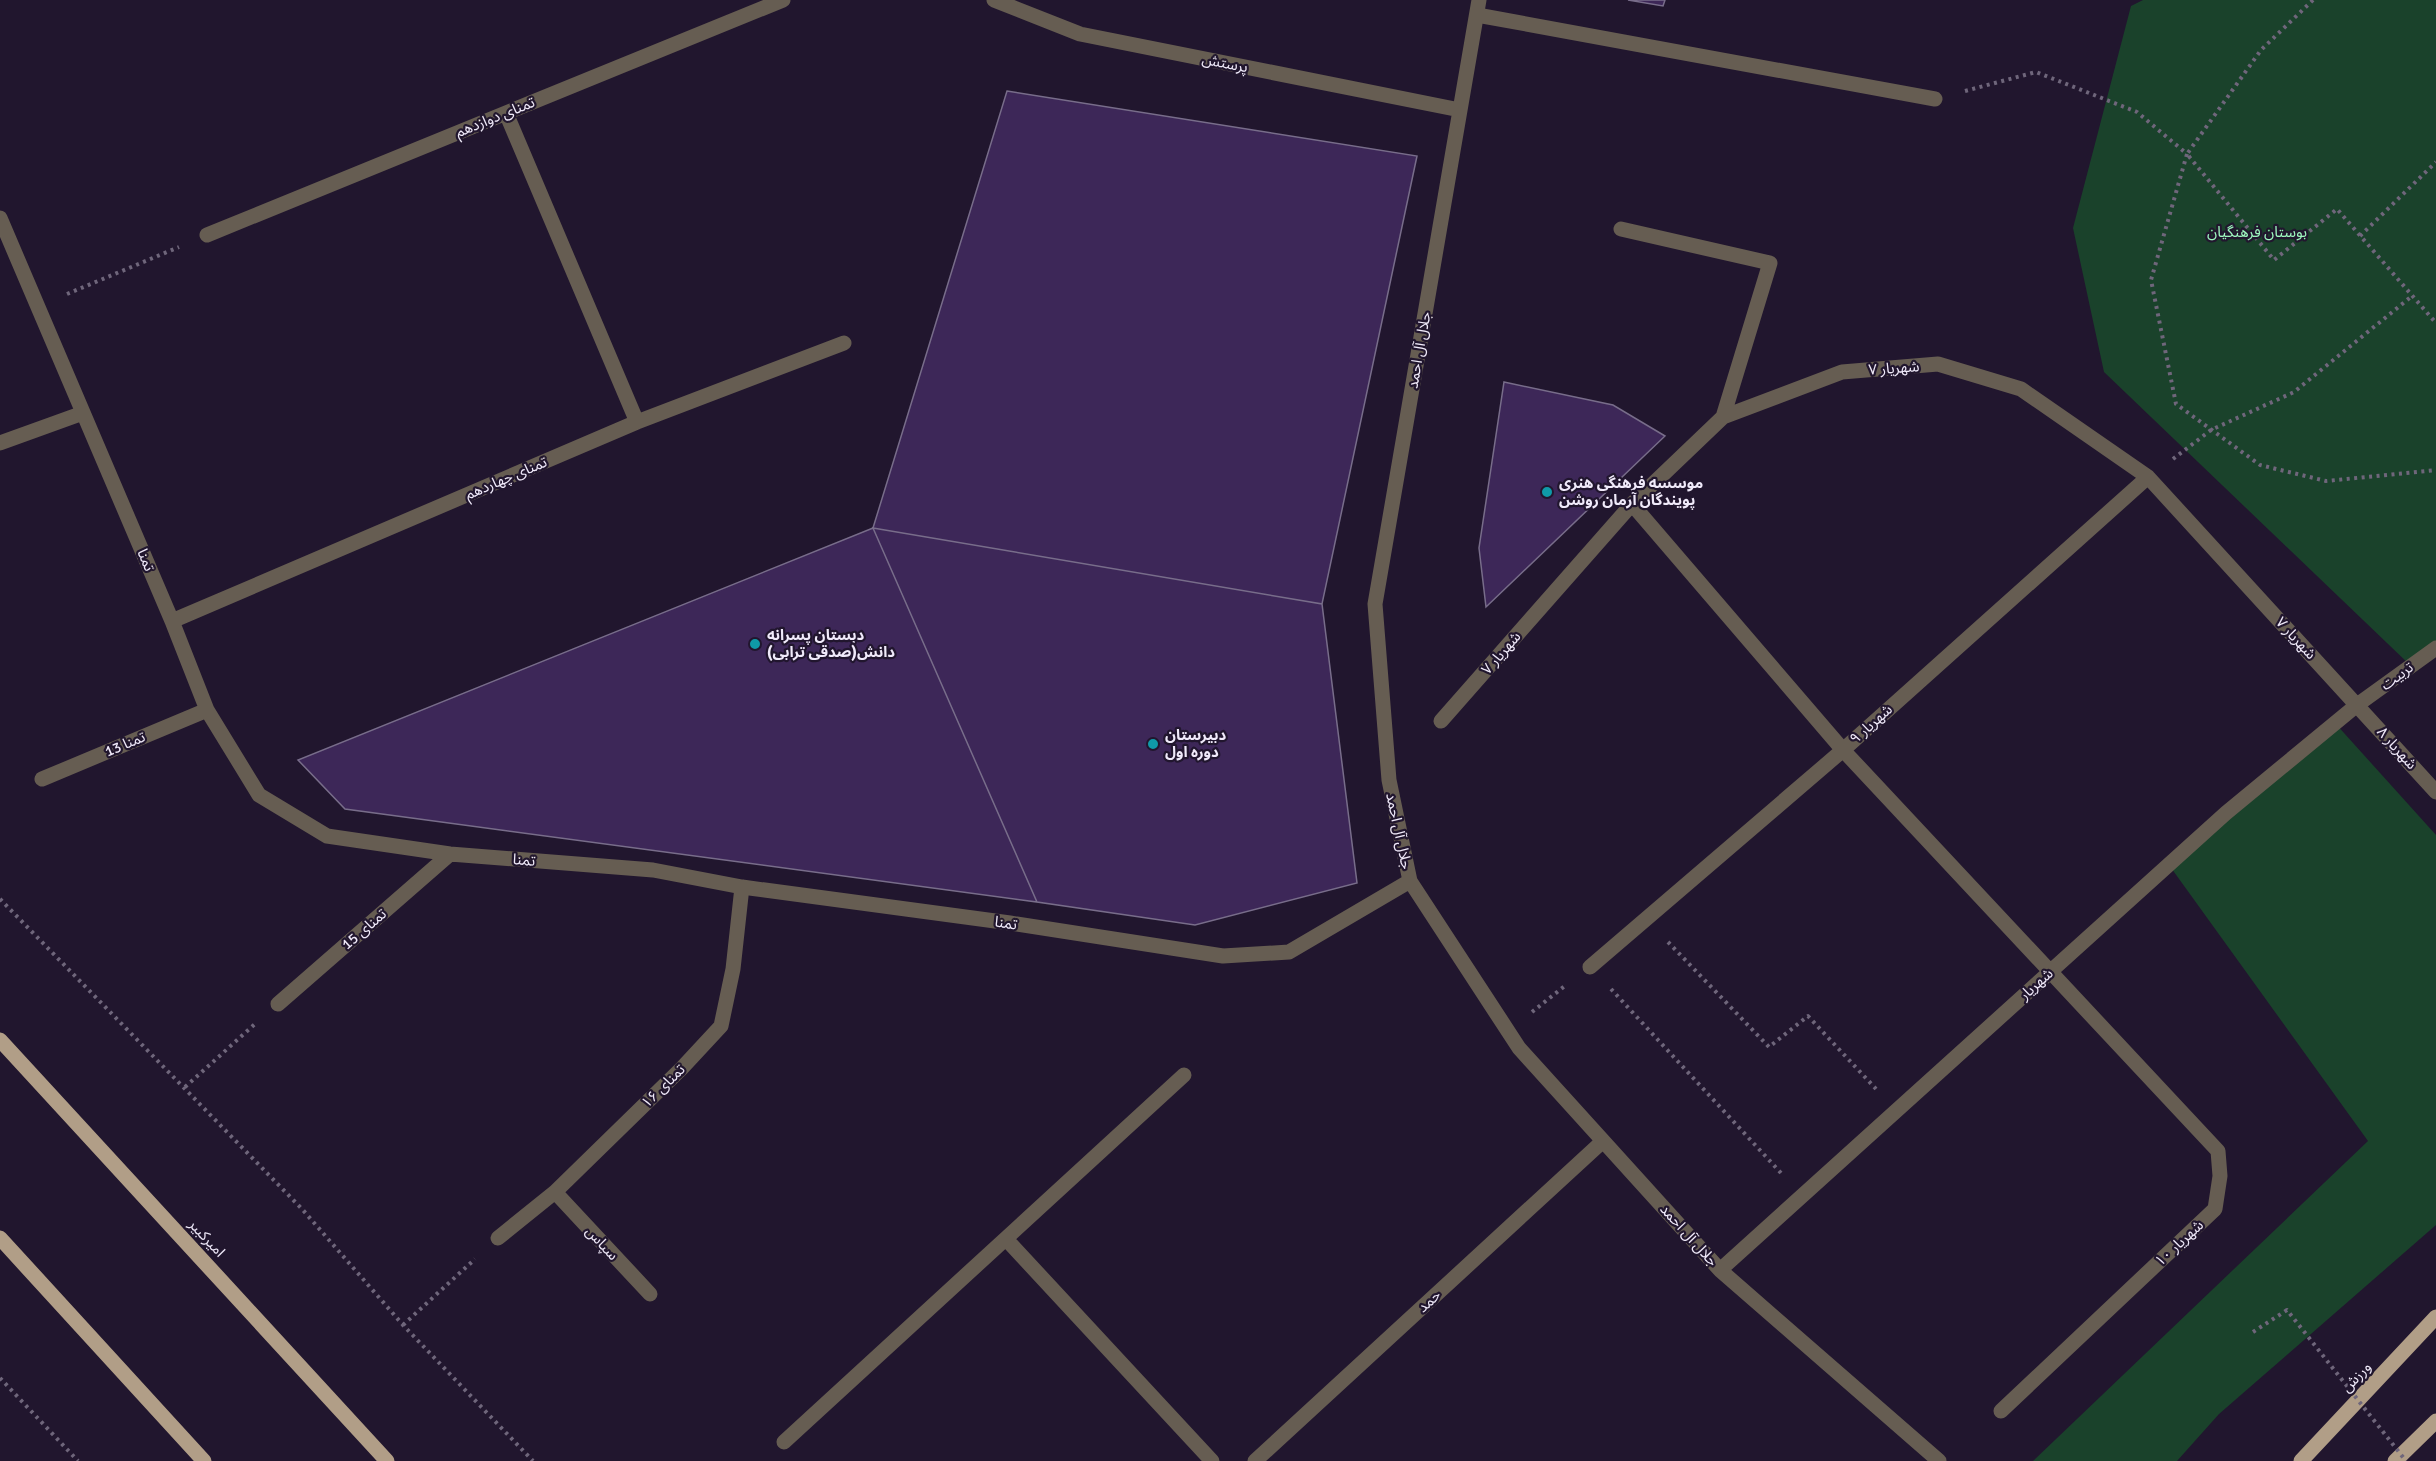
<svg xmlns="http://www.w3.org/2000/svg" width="2436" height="1461" viewBox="0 0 2436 1461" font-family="Signika,'Noto Sans Arabic',sans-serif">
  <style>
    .green { fill: #1a422b }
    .building { fill: #3d2758; stroke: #786d8a; stroke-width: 1.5 }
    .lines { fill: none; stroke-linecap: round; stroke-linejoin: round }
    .path { stroke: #6f667b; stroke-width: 4; stroke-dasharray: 3 4.5; stroke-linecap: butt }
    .minor { stroke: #665d52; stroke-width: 15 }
    .major { stroke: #b19e87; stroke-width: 15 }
    .path-bridge { stroke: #6f667b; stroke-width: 4; stroke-dasharray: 3 4.5; stroke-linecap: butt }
    .culture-dot { fill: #0f9aa8; stroke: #21162e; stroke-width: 2 }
    .labels { text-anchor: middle; stroke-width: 4.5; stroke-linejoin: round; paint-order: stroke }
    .street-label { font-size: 15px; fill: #f0eafa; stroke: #21162e }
    .park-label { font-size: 15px; fill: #9ef7bf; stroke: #21162e }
    .poi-label { font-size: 15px; font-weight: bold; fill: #f0eafa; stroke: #21162e; text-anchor: start }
  </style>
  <rect width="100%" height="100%" fill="#21162e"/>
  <path class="green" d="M2143 0H2436V644L2411 666 2104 372 2073 228 2131 6Z
    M2335 723 2436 835V1225L2219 1414 2177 1461H2033L2368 1141 2169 865Z"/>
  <path class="building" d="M1628 0H1665L1663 6Z
    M1007 91 1417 156 1322 604 873 528Z
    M1504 382 1613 405 1665 436 1486 607 1479 548Z
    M873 528 1322 604 1357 883 1195 925 1037 902Z
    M873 528 1037 902 345 809 298 760Z"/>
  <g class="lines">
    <path class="path" d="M2313 0 2261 50 2187 154 2274 260 2337 209 2436 323
      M1965 91 2036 72 2137 112 2187 154 2151 280 2176 404 2260 465 2326 481 2436 470
      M2360 236 2436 162
      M67 294 179 247
      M2173 459 2211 430 2294 392 2412 296
      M0 899 302 1209 403 1325 533 1461
      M1668 942 1769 1047 1808 1016 1876 1089
      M1611 989 1781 1173
      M1532 1012 1566 985
      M185 1087 255 1024
      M403 1325 475 1259
      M0 1378 78 1461"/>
    <path class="minor" d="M994 0 1080 34 1460 110
      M1479 0 1375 604 1389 780 1410 881 1519 1048 1720 1270 1939 1461
      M1477 15 1935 99
      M506 113 637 422
      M0 218 172 621 207 710 259 795 327 836 450 854 653 870 742 887 1010 923 1223 956 1289 952 1410 881
      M1621 229 1770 263 1723 417
      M207 235 783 0
      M0 443 83 413
      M1632 504 1843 750 2218 1151 2220 1176 2215 1209 2001 1411
      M172 621 637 422 844 343
      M1441 721 1632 504 1723 417 1842 372 1938 364 2021 389 2148 477 2436 792
      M42 779 207 710
      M1590 967 1843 750 2148 477
      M278 1004 450 854
      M555 1192 650 1294
      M498 1238 555 1192 682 1068 721 1026 733 969 742 887
      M1006 1239 1212 1461
      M1720 1270 2226 813 2357 705 2436 648
      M784 1442 1184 1075
      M1255 1461 1603 1141"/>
    <path class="major" d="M0 1040 387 1461
      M0 1238 204 1461
      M2301 1461 2436 1317
      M2395 1461 2436 1421"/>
    <path class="path-bridge" d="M2253 1332 2287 1310 2406 1461"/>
  </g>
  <g class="culture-dot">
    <circle cx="1547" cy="492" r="6"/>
    <circle cx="755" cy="644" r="6"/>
    <circle cx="1153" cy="744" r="6"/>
  </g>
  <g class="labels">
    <g class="street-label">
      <text transform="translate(1225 63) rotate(11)" y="5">پرستش</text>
      <text transform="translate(495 117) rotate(-22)" y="5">تمنای دوازدهم</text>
      <text transform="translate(1419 350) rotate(-80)" y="5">جلال آل احمد</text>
      <text transform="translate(1894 368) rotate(-4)" y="5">شهریار ۷</text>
      <text transform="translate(506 478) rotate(-23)" y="5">تمنای چهاردهم</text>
      <text transform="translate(146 560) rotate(67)" y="5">تمنا</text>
      <text transform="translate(2296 638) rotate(47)" y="5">شهریار ۷</text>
      <text transform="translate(1501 653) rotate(-49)" y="5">شهریار ۷</text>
      <text transform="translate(2397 676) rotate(-36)" y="5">تربیت</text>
      <text transform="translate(1871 724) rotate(-42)" y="5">شهریار ۹</text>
      <text transform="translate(125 744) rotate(-23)" y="5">تمنا 13</text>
      <text transform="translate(2397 748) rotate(48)" y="5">شهریار ۸</text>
      <text transform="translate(1399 831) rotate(78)" y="5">جلال آل احمد</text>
      <text transform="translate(524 860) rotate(5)" y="5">تمنا</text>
      <text transform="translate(1006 923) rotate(8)" y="5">تمنا</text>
      <text transform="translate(364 929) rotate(-41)" y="5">تمنای 15</text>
      <text transform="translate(2036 984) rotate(-42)" y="5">شهریار</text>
      <text transform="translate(663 1086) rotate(-45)" y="5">تمنای ۱۶</text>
      <text transform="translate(1689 1235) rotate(48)" y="5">جلال آل احمد</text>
      <text transform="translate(207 1238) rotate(47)" y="5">امیرکبیر</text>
      <text transform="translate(602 1243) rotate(47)" y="5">سپاس</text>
      <text transform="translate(2179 1243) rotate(-43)" y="5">شهریار ۱۰</text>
      <text transform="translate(1429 1301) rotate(-43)" y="5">حمد</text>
      <text transform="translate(2356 1377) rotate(-47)" y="5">ورزش</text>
    </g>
    <g class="park-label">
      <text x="2257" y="237">بوستان فرهنگیان</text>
    </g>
    <g class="poi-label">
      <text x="1559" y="488">موسسه فرهنگی هنری<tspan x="1559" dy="17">پویندگان آرمان روشن</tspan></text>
      <text x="767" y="640">دبستان پسرانه<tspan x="767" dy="17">دانش(صدقی ترابی)</tspan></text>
      <text x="1165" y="740">دبیرستان<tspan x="1165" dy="17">دوره اول</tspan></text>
    </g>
  </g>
</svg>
